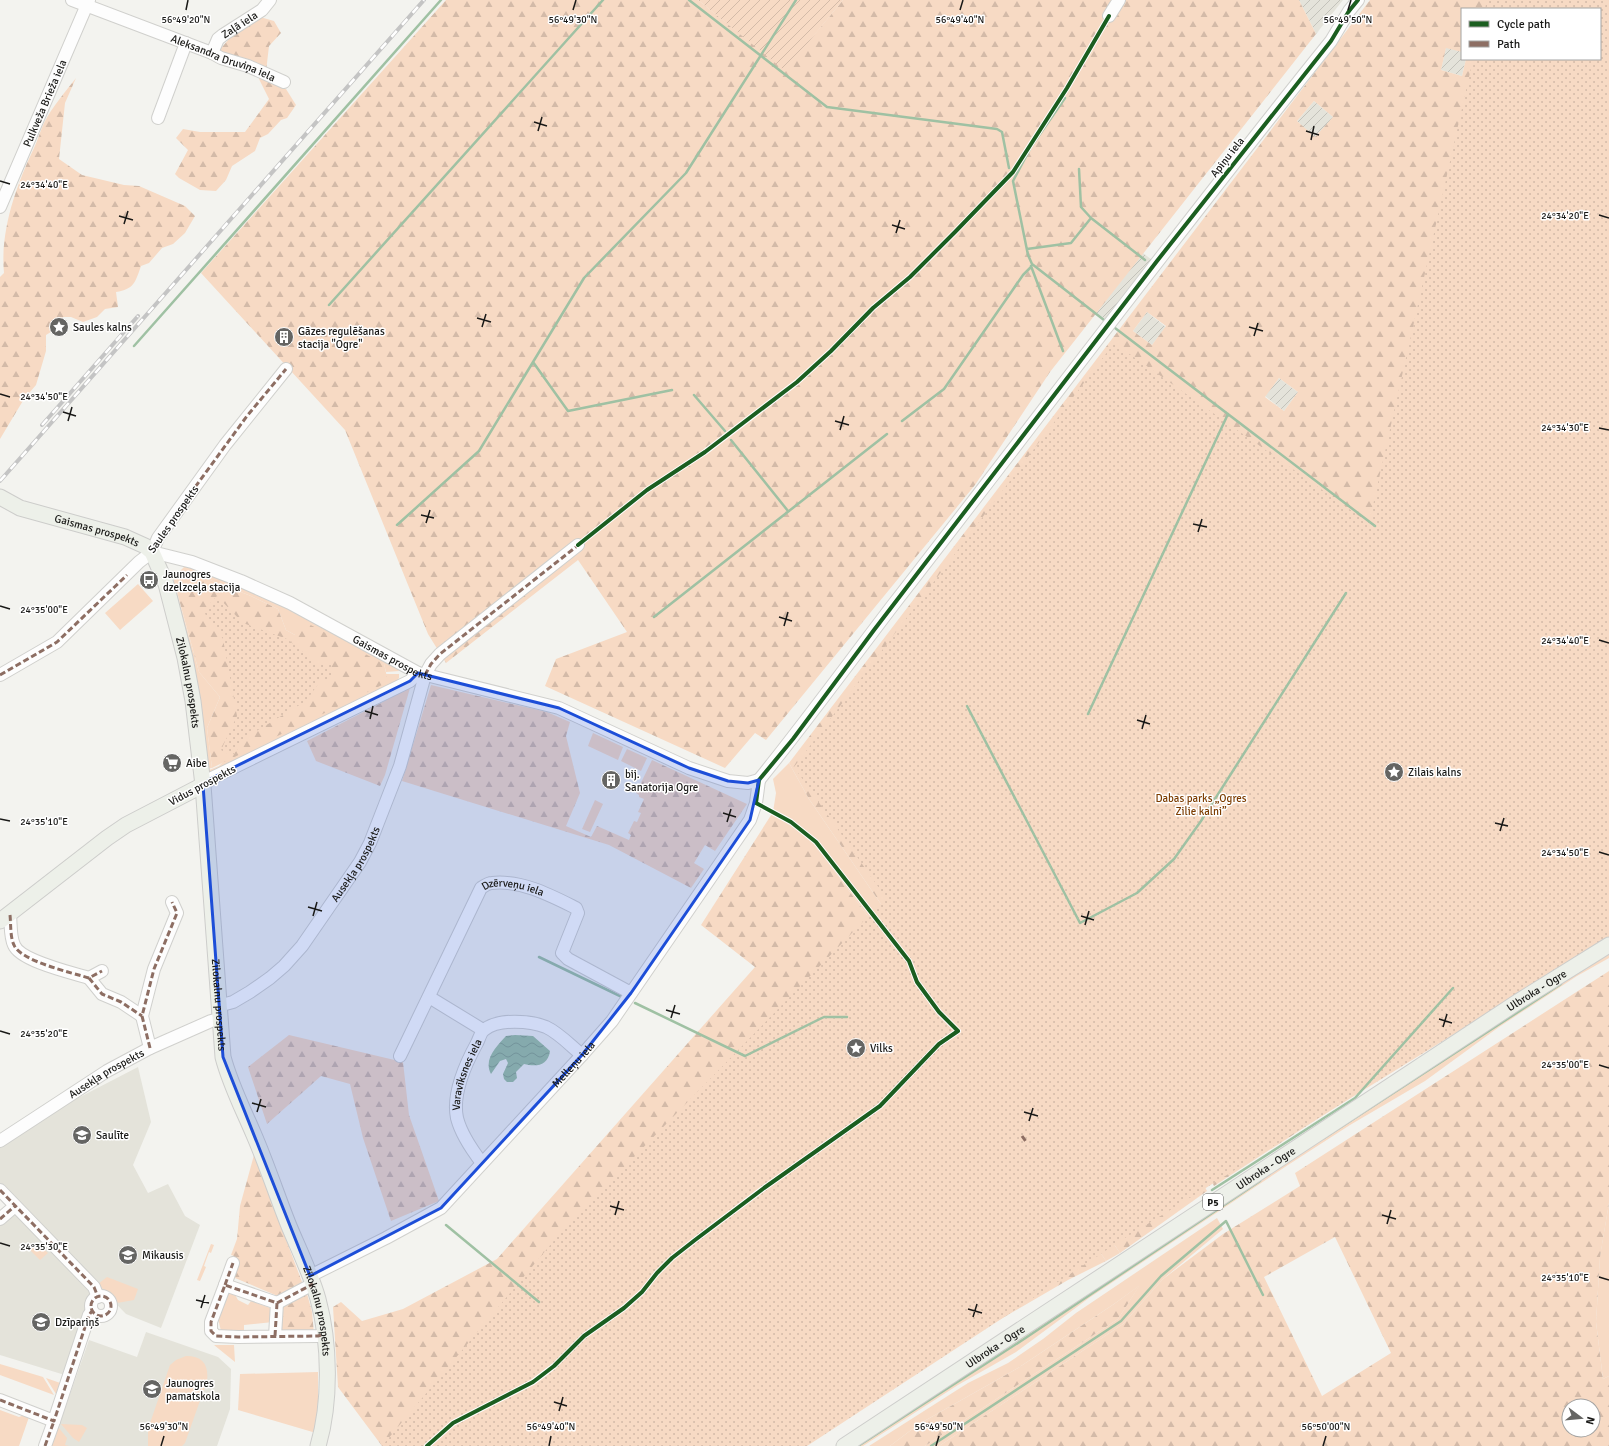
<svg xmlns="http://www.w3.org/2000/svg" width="1609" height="1446" viewBox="0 0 1609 1446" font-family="Signika,sans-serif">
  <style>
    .built { fill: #e4e3da }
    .industrial { fill: url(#industrial-furrows) }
    .grass { fill: #f7dac4 }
    .forest { fill: url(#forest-firs); fill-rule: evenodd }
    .park { fill: url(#park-dots) }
    .garden { fill: url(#garden-furrows) }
    .water { fill: url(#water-waves) }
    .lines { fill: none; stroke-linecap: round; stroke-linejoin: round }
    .stream { stroke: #9fc1a3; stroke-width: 2.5 }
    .minor-casing { stroke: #d0d0cd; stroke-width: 14 }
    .major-casing { stroke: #cdcdcb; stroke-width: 17 }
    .minor { stroke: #fdfdfd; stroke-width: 12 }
    .major { stroke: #edf0e9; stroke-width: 15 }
    .rail-casing { stroke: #c4c4c4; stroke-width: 4 }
    .rail { stroke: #fff; stroke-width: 2.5; stroke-dasharray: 8; stroke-linecap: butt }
    .quiet { stroke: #8d6e63; stroke-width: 3; stroke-dasharray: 6 3; stroke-linecap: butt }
    .cycleway-casing { stroke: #fff; stroke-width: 6 }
    .cycleway { stroke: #1b5e20; stroke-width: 4 }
    .marked { fill: #1d4ed8; fill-opacity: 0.2; stroke: #1d4ed8; stroke-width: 3; stroke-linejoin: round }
    .ticks { fill: none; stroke: #191917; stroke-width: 1.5 }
    .labels { text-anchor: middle; stroke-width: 3; stroke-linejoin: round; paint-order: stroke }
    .shield { fill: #fff; stroke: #5e5e5d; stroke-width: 1 }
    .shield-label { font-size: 10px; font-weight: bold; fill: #191917 }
    .street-label { font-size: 11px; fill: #191917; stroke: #fff }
    .poi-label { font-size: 11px; fill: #191917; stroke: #fff; text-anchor: start }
    .park-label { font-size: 11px; fill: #7c3c00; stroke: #fff }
    .ticks-label { font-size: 10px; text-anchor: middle; fill: #191917; stroke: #fff; stroke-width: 3; stroke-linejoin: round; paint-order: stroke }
  </style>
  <defs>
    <pattern id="industrial-furrows" width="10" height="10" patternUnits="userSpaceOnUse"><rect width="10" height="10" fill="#e4e3da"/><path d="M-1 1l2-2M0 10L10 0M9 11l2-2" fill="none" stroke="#c3c2ba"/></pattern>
    <pattern id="forest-firs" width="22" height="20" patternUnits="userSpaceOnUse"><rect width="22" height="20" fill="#f7dac4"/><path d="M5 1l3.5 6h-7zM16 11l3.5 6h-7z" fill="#d3baa8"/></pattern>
    <pattern id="park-dots" width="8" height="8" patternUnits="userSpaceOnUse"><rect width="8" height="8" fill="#f7dac4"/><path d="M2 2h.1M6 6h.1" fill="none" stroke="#d3baa8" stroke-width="1.8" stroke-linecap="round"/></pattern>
    <pattern id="garden-furrows" width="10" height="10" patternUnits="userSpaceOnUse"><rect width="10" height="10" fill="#f7dac4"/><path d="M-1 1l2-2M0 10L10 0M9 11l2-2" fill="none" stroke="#d3baa8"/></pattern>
    <pattern id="water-waves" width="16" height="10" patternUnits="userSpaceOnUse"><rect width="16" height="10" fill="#9fc1a3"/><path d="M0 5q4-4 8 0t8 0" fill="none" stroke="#88a58c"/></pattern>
  </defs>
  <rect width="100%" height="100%" fill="#f3f3ef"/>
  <path class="built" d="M138 1067 151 1122 133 1165 148 1193 168 1184 185 1216 200 1225 161 1328 126 1314 0 1183V1147L55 1110Z
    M15 1211 91 1290 68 1376 0 1355V1226Z
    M146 1332 218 1357 231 1369 230 1409 217 1446H52L89 1340 137 1357Z"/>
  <path class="industrial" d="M1299 0H1343L1316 34Z
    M1446 47 1462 52V59H1466L1462 76 1441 70Z
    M1314 101 1333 117 1315 138 1297 121Z
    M1099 219 1152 260 1106 320 1053 279Z
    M1147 312 1166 327 1152 345 1133 331Z
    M1279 378 1298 392 1284 411 1265 396Z"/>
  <path class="grass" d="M185 566 194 568 285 604 396 666 399 671 386 672 384 664 295 635 286 630 278 609 251 596 187 571 182 579 180 587 173 584 175 576Z
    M138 584 153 601 120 630 105 613Z
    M173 588 179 589 177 593 199 672 220 697 207 728 212 768 205 769Z
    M386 674H399V678L396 682 209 773 207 771 219 766 223 762 386 677Z
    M593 733 623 747 618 760 588 746Z
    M627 749 647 758 641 771 621 761Z
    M789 763 809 799 1120 1253 1106 1261 918 984 821 853 793 820 773 812 776 793 773 779Z
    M595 800 603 804 590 832 582 829Z
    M1609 952V958L1577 976 1499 1027 1425 1081 1350 1125 1288 1165 1089 1298 1016 1352 958 1385 863 1446H855C1108 1284 1356 1114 1609 952Z
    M1609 1203V1376L1603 1379 1596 1322 1600 1256Z
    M1217 1218 1223 1229 1163 1279 1123 1324 939 1446H925L1118 1319 1139 1286 1114 1304 1018 1368 919 1424 890 1446H869L968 1383 1008 1363 1043 1339 1076 1313Z
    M37 1243 48 1253 40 1260 30 1250Z
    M211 1244 214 1245 211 1253 209 1252 204 1266 206 1267 200 1281 197 1280Z
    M107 1277 138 1289 134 1300 117 1303 98 1284Z
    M228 1290 233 1291 238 1300 248 1305 251 1301 273 1309V1322L244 1325V1332L221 1331 217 1314Z
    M214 1345H234L235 1362Z
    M186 1356C203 1356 209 1365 207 1381L185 1443 182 1446H148V1429L170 1365 176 1360Z
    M0 1364 43 1377 54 1395 0 1375Z
    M318 1372V1402L316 1433 238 1410 240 1374Z
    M46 1378 66 1385 61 1402Z
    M0 1410 19 1417 24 1415 29 1417 19 1446H0Z
    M61 1424 82 1425 87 1428 79 1442 73 1438Z
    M58 1427 67 1438 65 1445 69 1446H51Z"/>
  <path class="forest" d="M446 0H698L785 70 843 0H1299L1316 34 1050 372 975 485 766 740 755 733 725 768 545 686 556 659 627 632 578 560 446 663 428 634 345 430 201 273Z
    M1370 0H1609L1582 947 1214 1186 1093 944 1084 948 1207 1191 1120 1253 809 799 789 763ZM1462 9H1600V59H1466L1462 76 1441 70 1446 48 1462 52ZM1314 101 1333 117 1315 137 1297 121ZM1147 312 1166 326 1152 345 1133 331ZM1279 378 1298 392 1284 411 1265 397Z
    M260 17 274 21 281 33 269 46 265 80 286 89 296 105 287 118 281 120 268 134 260 138 255 151 232 166 226 180 216 191 200 190 179 178 175 174 188 150 176 138 183 129 200 132H245L269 99 259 79 261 68 218 52 228 40Z
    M76 78 65 103 59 159 82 175 124 185 139 186 185 206 195 216 185 233 173 244 162 248 149 263 141 266C135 283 134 289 116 292L118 307 105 309 97 317 83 322 71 317H63L59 327 46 335V351L36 385 24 399 0 439V277L4 273C0 231 16 186 34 148 38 140 40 131 44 123 52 107 66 91 76 78Z
    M187 571 251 596 278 609 286 630 295 635 305 622 384 664 387 677 382 685 212 768 207 728 220 697 199 672 177 592 182 579Z
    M431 685 547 712 570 722 566 736 580 793 566 826 591 837 597 826 629 840 631 835 628 833 634 821 637 822 641 813 638 812 644 799 639 797V795L636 793 652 760 747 804 715 851 705 845 694 863 704 869 691 888 609 845 402 781Z
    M410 688 385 775 380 786 316 761 307 741Z
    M773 812 793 820 821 853 918 984 1106 1261 1068 1280 932 1359 789 1446H382L338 1387 333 1307 341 1302 362 1321 403 1309 497 1259 755 967 701 925Z
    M1609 971V1203L1600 1257 1596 1322 1603 1379 1609 1376V1446H939L1123 1324 1163 1279 1223 1234 1300 1186 1295 1173ZM1335 1237 1391 1353 1322 1396 1264 1277ZM1569 1406H1593V1430H1569Z
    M289 1035 403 1062 409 1115 439 1201 391 1221 363 1138 350 1084 321 1076 267 1124 248 1067Z
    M254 1155 302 1282 280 1297 235 1278 234 1269V1256L231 1255 237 1239 240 1206Z
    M1140 1285 1118 1319 925 1446H890L919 1424 1018 1368 1114 1304Z
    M306 1290 312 1312 314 1334 280 1331 281 1308Z"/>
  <path class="park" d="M1487 0H1609V938L1125 1238 807 1446H382L562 1231 886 898 794 767 1114 343 1369 523 1473 59H1600V9H1485Z
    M217 596 243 623 287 639 317 663 331 664V680H321L306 701 248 736 232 756 221 750 237 716 223 639 203 611Z"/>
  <path class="garden" d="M698 0H843L785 71Z"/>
  <path class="water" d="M515 1035 533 1036 550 1051C548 1066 536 1067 524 1064L516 1072 517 1078 513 1082H507L504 1079 503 1074 508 1063 506 1059 500 1061 491 1074C483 1059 497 1046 506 1036Z"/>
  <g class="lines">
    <path class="stream" d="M689 0 827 107 997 129 1002 132 1009 168
      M1065 98 1031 147 1013 181 1028 255 1032 264 1104 320
      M1079 169 1081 207 1091 218 1145 260
      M1027 249 1071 243 1091 218
      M1031 266 1063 351
      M329 305 603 0
      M1115 328 1375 526
      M134 346 441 0
      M533 362 568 411 672 390
      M694 395 725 431
      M902 421 944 389 1023 275 1031 267
      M731 440 788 511
      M397 525 479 451 584 278 686 173 796 0
      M654 617 887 434
      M967 706 1080 923 1137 893 1174 859 1201 821 1346 593
      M1088 714 1228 414
      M539 957 622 997
      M635 1003 745 1056 824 1017H847
      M1324 1138 1561 984
      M1212 1190 1355 1098 1453 988
      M446 1225 539 1302
      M858 1446 1024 1339 1260 1181
      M931 1446 1121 1321 1161 1276 1226 1221 1263 1295"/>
    <g class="minor-casing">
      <g id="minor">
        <path id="s1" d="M72 0 212 53 221 58 248 66 284 82"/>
        <path d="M1109 16 1119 0"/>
        <path id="s2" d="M212 53 218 39 223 35 262 10 270 0"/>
        <path d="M158 118 186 43"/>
        <path id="s3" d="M0 207 89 0"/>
        <path id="s4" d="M152 552 192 562 241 581 290 603 418 673 559 708 689 768 728 781 748 783 759 780"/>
        <path d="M0 675 57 642 139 562 152 552 158 538 225 445 286 369"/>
        <path d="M759 780C805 723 848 664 893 605 1039 417 1182 226 1331 41L1349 11 1358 0"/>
        <path d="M203 785 212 778 410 681 418 673"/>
        <path d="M10 915C11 924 10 937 14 945 20 961 73 973 89 978L102 971"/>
        <path d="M89 978 102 994 121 1002 142 1016"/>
        <path d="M429 997 483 1030"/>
        <path id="s5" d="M218 1006 233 1002 250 992 270 978 284 966 302 946 360 862 370 843 400 766 425 675 431 664 440 654 578 545"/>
        <path d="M150 1048 142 1016 154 969 177 913 172 902"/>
        <path id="s6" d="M400 1056 481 888C484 886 488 883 492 883 522 880 550 895 576 908L578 913 562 953 568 959 631 993"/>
        <path id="s7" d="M0 1141 107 1071 150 1048 211 1021 219 1019"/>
        <path id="s8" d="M482 1163C472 1150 461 1134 457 1118 452 1094 466 1063 477 1043 479 1039 481 1032 484 1030 498 1018 531 1021 546 1027 559 1033 571 1046 582 1055"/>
        <path d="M0 1190 94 1287 98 1297"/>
        <path d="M0 1219 15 1206"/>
        <path id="s9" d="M310 1276 386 1238 441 1208 582 1055 612 1021 750 820 756 803 759 780"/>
        <path d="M225 1285 233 1263"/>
        <circle cx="101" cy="1306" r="10"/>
        <path d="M277 1303 313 1284"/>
        <path d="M275 1336 277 1303 225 1285 211 1322V1331L216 1336 238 1337 318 1336 324 1334"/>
        <path d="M0 1400 54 1421 89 1315 92 1311"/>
        <path d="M45 1446 54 1421"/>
      </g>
    </g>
    <g class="major-casing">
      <g id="major">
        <path id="s10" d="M0 497 20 508 125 537 145 546 152 552 166 584 185 658 193 701 203 785 223 1057C230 1084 243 1109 254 1135 267 1165 277 1196 289 1226 299 1250 311 1274 318 1299 330 1343 331 1402 318 1446"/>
        <path d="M0 921 107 838 126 825 203 785"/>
        <path id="s11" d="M844 1446 1519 1001 1609 945"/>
      </g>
    </g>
    <use href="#minor" class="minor"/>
    <use href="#major" class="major"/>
    <g class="rail-casing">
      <path id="rail" d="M42 425 138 316
        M0 481 424 0"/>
    </g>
    <use href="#rail" class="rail"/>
    <path class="quiet" d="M174 516 247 416 286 369
      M0 675 57 642 127 575
      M425 675 431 664 440 654 581 543
      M10 915C11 924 10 937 14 945 20 961 73 973 89 978L102 971
      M89 978 102 994 121 1002 142 1016
      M150 1048 142 1016 154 969 177 913 172 902
      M1022 1136 1027 1143
      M0 1190 94 1287 98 1297
      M0 1219 15 1206
      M225 1285 233 1263
      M91 1306a10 10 0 1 1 20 0a10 10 0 1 1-20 0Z
      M277 1303 313 1284
      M275 1336 277 1303 225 1285 211 1322V1331L216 1336 238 1337 318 1336 324 1334
      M0 1400 54 1421 89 1315 92 1311
      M45 1446 54 1421"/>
    <g class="cycleway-casing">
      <path id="cycleway" d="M578 545 647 490 705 452 797 382 831 351 873 308 910 277 955 232 1013 172 1067 88 1109 16
        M427 1446 453 1423 533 1382 554 1366 584 1336 624 1308 642 1292 657 1273 672 1258 695 1240 764 1188 880 1106 939 1044 958 1031 939 1012 917 982 909 961 816 842 791 822 756 803 759 780 793 739 874 630 1157 261 1331 41 1349 11 1358 0"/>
    </g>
    <use href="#cycleway" class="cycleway"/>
  </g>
  <path class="marked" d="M418 673 559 708 689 768 728 781 748 783 759 780 750 820 631 993 582 1055 441 1208 310 1276 223 1057 203 785 212 778 410 681Z"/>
  <path class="ticks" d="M186 10 188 0M573 10 576 0M960 10 963 0M1348 10 1351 0M534 122 547 126M538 131 542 117M1306 131 1319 135M1311 140 1314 126M0 181 10 184M1599 215 1609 218M119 216 133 220M124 224 128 211M892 225 905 229M896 233 900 220M477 318 491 322M482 327 486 314M1249 327 1263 331M1254 336 1258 323M0 394 10 397M63 412 76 416M68 421 72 407M835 421 849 425M1599 428 1609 430M840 430 844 416M421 515 434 518M426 523 430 510M1193 524 1207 527M1198 532 1202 519M0 606 10 609M779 617 792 621M784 626 788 612M1599 640 1609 643M365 711 378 715M370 719 373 706M1137 720 1150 724M1142 729 1146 715M723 813 736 817M0 819 10 821M727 822 731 809M1495 823 1508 826M1500 831 1504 818M1599 852 1609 855M308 907 322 911M313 916 317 902M1081 916 1094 920M1085 925 1089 911M666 1010 680 1014M671 1018 675 1005M1439 1019 1452 1023M1443 1027 1447 1014M0 1031 10 1034M1599 1065 1609 1068M252 1103 266 1107M257 1112 261 1099M1024 1112 1038 1116M1029 1121 1033 1108M610 1206 624 1210M615 1215 619 1201M1382 1215 1396 1219M1387 1224 1391 1210M0 1243 10 1246M1599 1277 1609 1280M196 1300 209 1303M201 1308 205 1295M968 1309 982 1313M973 1317 977 1304M554 1402 567 1406M559 1411 563 1397M161 1446 164 1436M549 1446 551 1436M936 1446 939 1436M1323 1446 1326 1436"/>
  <defs>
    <g id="sight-disc" transform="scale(1)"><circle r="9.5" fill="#656563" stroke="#fff"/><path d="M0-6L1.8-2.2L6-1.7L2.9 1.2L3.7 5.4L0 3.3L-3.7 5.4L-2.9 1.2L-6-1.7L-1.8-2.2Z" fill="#fff"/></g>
    <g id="building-disc" transform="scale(1)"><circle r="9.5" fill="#656563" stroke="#fff"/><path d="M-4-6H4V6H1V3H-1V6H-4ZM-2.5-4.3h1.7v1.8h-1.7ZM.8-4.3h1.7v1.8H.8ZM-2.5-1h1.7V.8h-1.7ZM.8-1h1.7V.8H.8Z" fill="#fff"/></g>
    <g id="bus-disc" transform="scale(1)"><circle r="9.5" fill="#656563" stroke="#fff"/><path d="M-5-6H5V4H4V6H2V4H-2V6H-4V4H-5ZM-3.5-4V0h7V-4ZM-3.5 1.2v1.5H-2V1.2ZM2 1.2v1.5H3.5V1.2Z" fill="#fff"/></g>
    <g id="supermarket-disc" transform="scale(1)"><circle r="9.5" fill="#656563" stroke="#fff"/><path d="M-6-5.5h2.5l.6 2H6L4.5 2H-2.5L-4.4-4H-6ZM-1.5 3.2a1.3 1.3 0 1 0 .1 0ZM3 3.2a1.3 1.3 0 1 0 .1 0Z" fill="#fff"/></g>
    <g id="school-disc" transform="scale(1)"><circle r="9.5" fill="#656563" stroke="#fff"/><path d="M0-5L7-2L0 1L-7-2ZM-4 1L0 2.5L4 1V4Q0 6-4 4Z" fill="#fff"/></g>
  </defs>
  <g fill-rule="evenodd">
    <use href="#sight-disc" x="59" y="327"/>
    <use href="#building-disc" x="284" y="337"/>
    <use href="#bus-disc" x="149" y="580"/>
    <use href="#supermarket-disc" x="172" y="763"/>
    <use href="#sight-disc" x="1394" y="772"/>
    <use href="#building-disc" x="611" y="780"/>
    <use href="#sight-disc" x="856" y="1048"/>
    <use href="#school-disc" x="82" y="1135"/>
    <use href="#school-disc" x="128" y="1255"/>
    <use href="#school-disc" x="41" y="1322"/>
    <use href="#school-disc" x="152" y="1389"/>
  </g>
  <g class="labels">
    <rect class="shield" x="1203" y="1194" width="20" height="16" rx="3"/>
    <g class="shield-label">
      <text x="1213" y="1206">P5</text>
    </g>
    <g class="street-label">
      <text dy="4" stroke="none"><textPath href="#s2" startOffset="41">Zaļā iela</textPath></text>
      <text dy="4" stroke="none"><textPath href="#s1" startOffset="162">Aleksandra Druviņa iela</textPath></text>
      <text dy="4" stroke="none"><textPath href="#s3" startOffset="113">Pulkveža Brieža iela</textPath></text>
      <text transform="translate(1227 157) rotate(-52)" y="4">Apiņu iela</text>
      <text transform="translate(173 519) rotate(-55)" y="4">Saules prospekts</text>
      <text dy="4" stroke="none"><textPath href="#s10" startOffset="103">Gaismas prospekts</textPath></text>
      <text dy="4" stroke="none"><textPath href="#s4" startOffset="264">Gaismas prospekts</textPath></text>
      <text dy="4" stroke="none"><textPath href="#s10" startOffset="299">Zilokalnu prospekts</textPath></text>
      <text transform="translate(202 785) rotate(-28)" y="4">Vidus prospekts</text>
      <text dy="4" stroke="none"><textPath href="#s5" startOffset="203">Ausekļa prospekts</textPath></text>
      <text dy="4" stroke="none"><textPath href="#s6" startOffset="220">Dzērveņu iela</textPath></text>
      <text dy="4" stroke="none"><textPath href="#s11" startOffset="829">Ulbroka - Ogre</textPath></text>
      <text dy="4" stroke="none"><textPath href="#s10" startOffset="623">Zilokalnu prospekts</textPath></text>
      <text dy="4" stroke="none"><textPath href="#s9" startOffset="343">Melleņu iela</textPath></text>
      <text dy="4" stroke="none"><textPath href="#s7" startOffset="126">Ausekļa prospekts</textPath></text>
      <text dy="4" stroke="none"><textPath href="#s8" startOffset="97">Varavīksnes iela</textPath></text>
      <text dy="4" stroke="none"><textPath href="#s11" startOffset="505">Ulbroka - Ogre</textPath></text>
      <text dy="4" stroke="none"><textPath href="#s10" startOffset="947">Zilokalnu prospekts</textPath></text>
      <text dy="4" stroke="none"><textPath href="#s11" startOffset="181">Ulbroka - Ogre</textPath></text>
    </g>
    <g class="poi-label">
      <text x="73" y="331">Saules kalns</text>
      <text x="298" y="335">Gāzes regulēšanas<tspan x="298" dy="13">stacija "Ogre"</tspan></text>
      <text x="163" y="578">Jaunogres<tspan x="163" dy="13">dzelzceļa stacija</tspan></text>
      <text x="186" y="767">Aibe</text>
      <text x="1408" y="776">Zilais kalns</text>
      <text x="625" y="778">bij.<tspan x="625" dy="13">Sanatorija Ogre</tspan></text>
      <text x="870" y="1052">Vilks</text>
      <text x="96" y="1139">Saulīte</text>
      <text x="142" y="1259">Mikausis</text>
      <text x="55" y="1326">Dzīpariņš</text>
      <text x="166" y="1387">Jaunogres<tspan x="166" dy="13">pamatskola</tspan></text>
    </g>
    <g class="park-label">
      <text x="1201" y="802">Dabas parks „Ogres<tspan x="1201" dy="13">Zilie kalni”</tspan></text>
    </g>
  </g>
  <g class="ticks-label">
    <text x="186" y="23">56°49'20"N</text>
    <text x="573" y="23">56°49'30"N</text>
    <text x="960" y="23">56°49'40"N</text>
    <text x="1348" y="23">56°49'50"N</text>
    <text x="44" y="188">24°34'40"E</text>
    <text x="1565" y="219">24°34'20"E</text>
    <text x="44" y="400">24°34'50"E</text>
    <text x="1565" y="431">24°34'30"E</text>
    <text x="44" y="613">24°35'00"E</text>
    <text x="1565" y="644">24°34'40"E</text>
    <text x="44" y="825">24°35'10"E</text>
    <text x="1565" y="856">24°34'50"E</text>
    <text x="44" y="1037">24°35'20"E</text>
    <text x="1565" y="1068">24°35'00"E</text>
    <text x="44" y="1250">24°35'30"E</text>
    <text x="1565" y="1281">24°35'10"E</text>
    <text x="164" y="1430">56°49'30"N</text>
    <text x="551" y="1430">56°49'40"N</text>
    <text x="939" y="1430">56°49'50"N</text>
    <text x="1326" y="1430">56°50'00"N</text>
  </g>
  <rect x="1461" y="8" width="140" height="52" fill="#ffffff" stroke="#a3a3a2"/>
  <rect x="1469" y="21" width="20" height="6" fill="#1b5e20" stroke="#a3a3a2"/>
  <text x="1497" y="28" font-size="12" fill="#191917">Cycle path</text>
  <rect x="1469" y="41" width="20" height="6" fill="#8d6e63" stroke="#a3a3a2"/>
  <text x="1497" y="48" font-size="12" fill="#191917">Path</text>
  <g transform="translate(1581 1418) rotate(106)"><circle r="19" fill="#ffffff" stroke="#a3a3a2"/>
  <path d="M0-3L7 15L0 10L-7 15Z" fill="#656563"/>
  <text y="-6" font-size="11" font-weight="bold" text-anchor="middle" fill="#191917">N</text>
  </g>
</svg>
